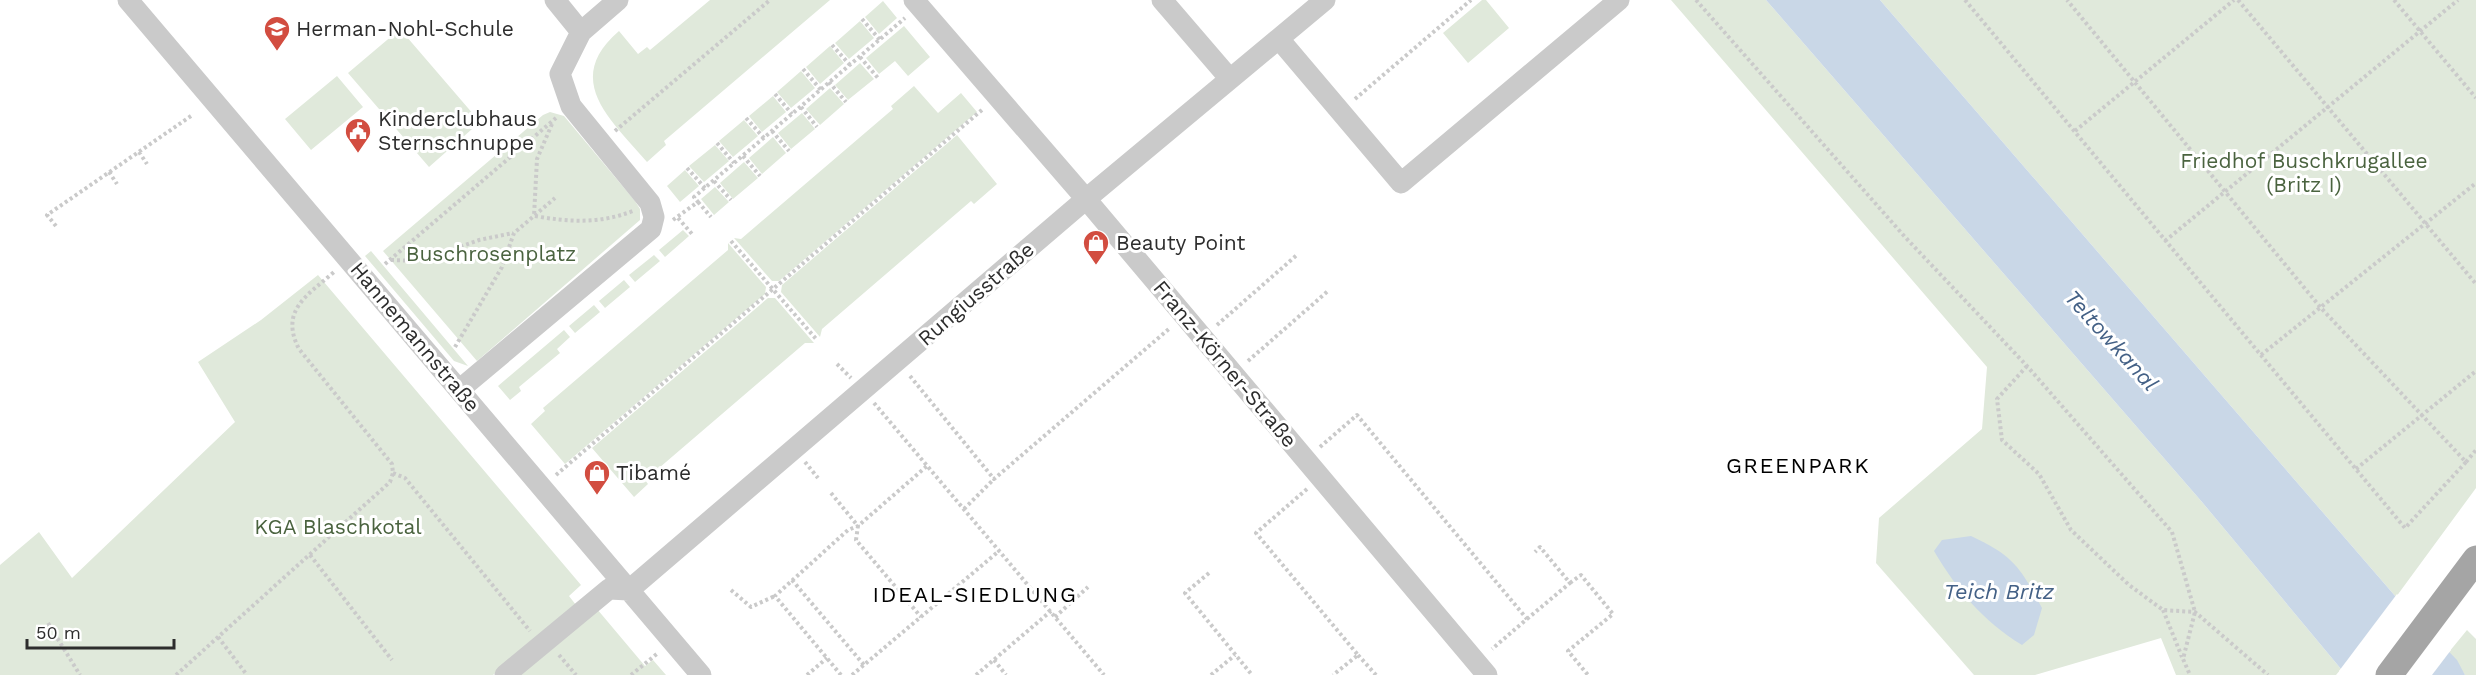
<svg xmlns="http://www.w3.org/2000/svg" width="2476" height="675" viewBox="0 0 2476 675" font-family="'Work Sans',sans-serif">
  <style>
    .green { fill: #e0e9db }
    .water { fill: #c9d7e7 }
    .pier { fill: #fff }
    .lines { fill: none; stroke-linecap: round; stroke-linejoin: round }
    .path { stroke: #cacaca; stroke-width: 4; stroke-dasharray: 3 3; stroke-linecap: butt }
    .minor { stroke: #cacaca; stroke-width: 21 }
    .major { stroke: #a5a5a5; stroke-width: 27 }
    .labels { text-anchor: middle; stroke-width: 6; stroke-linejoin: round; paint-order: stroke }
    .poi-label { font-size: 21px; fill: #2d2d2d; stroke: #fff; text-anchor: start }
    .park-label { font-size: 21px; fill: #4a633f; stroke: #fff }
    .street-label { font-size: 21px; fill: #2d2d2d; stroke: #fff }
    .water-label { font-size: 22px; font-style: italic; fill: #446186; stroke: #fff }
    .neighbourhood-label { font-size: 22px; letter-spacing: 1.5px; fill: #000; stroke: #fff }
  </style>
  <rect width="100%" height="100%" fill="#fff"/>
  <path class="green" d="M710 0H830L664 141 666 145 647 162C611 120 562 80 619 31L638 54 647 47 650 50Z
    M1482 0H1486L1509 28 1468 63 1443 33Z
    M1671 0H1766L2202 502 2341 669 2336 675H2176L2161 638 2035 675H1974L1876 563 1879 518 1982 429 1987 367Z
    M1880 0H2476V488L2396 597Z
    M883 1 897 18 879 34 865 17Z
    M860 21 874 38 849 59 835 43Z
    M904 26 930 57 908 76 895 61 879 74 866 58Z
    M400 29 480 122 429 167 348 73Z
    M830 46 844 63 820 84 806 67Z
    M860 63 874 79 848 100 835 85Z
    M801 71 815 88 791 108 777 92Z
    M337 76 363 107 311 150 285 119Z
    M914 86 938 113 961 93 977 112 779 281H772L734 238 741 239 893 109 891 106Z
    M830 88 844 104 820 125 806 109Z
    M773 96 786 112 762 132 749 116Z
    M550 112 564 116 635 201 640 209V220L477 361 383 251 543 115Z
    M802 113 815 129 791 149 778 133Z
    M744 120 758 136 733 157 719 141Z
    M957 135 997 184 974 204 971 201 822 329 820 337 781 292 782 285Z
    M773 137 786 153 762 174 749 158Z
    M715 145 729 161 704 182 689 166Z
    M744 162 758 178 733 199 720 183Z
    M685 170 699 186 680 202 667 186Z
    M715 187 729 202 714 215 701 199Z
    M683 230 689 236 665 257 659 250Z
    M728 243 766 287 765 294 565 464 531 424 545 411 543 408 728 250Z
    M371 251 468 366 454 361 365 256Z
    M654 255 660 261 635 282 629 275Z
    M318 275 581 585 569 596 576 605 493 675H0V565L39 532 72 578 235 422 198 362 261 320Z
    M624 280 630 287 605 308 599 301Z
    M768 298H775L814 343H805L645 480 648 484 634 497 592 448Z
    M594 305 600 312 575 333 569 326Z
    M564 330 570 337 557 349 560 353 519 387 521 391 510 400 498 386Z
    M597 609 645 666 653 660 666 675H517Z
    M2467 630 2476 639V675H2465L2449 652Z"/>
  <path class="water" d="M1766 0H1880L2396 597 2457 660 2465 675H2346L2202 502Z
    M1971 536C2014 556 2020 567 2042 608L2034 635 2022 645C1983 621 1957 590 1934 551L1942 540Z"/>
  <path class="pier" d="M2397 594 2451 650 2432 675H2342L2339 671Z"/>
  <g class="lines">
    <path class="path" d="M1696 0 1905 237 2027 366 2172 532 2195 612 2183 659 2190 675
      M1965 0 2405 528 2466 462 2321 308 2067 0
      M2238 0 2476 284
      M2394 0 2476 98
      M862 19 880 40
      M832 45 850 65
      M860 57 878 78
      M803 69 821 90
      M829 82 846 102
      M775 94 792 114
      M1355 99 1471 0
      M801 107 817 127
      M746 118 764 138
      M552 124 537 159 534 216C570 222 599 224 633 211
      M615 131 770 0
      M772 131 789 151
      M2075 131 2234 0
      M717 143 734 163
      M139 152 147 164
      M743 156 760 176
      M687 168 705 188
      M109 172 117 184
      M714 181 731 200
      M698 202 711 217
      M678 218 692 234
      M673 220 698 202 694 197 905 18
      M56 226 47 215 191 116
      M731 241 817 340
      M2165 241 2458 0
      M391 260 420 261 479 240 513 233
      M385 264 556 118
      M1217 325 1298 254
      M455 347 502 267 514 233 555 198
      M2261 355 2476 183
      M1248 361 1328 291
      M837 364 851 378
      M2027 366 1997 399 2002 440 2039 474 2071 530 2129 585 2163 610 2195 612 2268 675
      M910 376 994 479 1170 328
      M874 403 1104 675
      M1320 447 1357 415 1527 619 1492 649
      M805 462 818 478
      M2466 462 2476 450
      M2356 469 2476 371
      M393 473 405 478 530 631
      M556 475 983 109
      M1307 489 1256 533 1358 655 1333 675
      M831 493 858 526 856 540 921 617
      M964 509 994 479
      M310 555 392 660
      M1209 573 1185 593 1252 675
      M792 580 864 665
      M1570 583 1581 575 1613 614 1568 651 1588 675
      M731 590 751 607 775 596
      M2163 610 2182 657
      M1055 617 1088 587
      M1527 619 1570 583 1540 547 1535 552
      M48 623 80 675
      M218 637 247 675
      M559 655 576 675
      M1358 655 1376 675
      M994 660 1006 675
      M176 675 390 482 393 473 392 464 299 349C279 310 308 295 334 272
      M631 675 658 653
      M807 675 827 658
      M841 675 775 596 848 530 858 526 927 466
      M852 675 999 551
      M976 675 1051 611
      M1211 675 1235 655"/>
    <path class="minor" d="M128 0 701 675
      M555 0 581 32
      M914 0 1086 199 1487 675
      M1162 0 1230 79
      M1279 39 1401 183 1619 0
      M459 390 651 229 654 217 650 203 571 106 560 74 581 32 618 0
      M629 590 1086 199 1325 0
      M505 675 609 589 629 590"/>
    <path class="major" d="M2389 675 2476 559"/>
  </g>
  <defs>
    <g id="school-pin" transform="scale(1.35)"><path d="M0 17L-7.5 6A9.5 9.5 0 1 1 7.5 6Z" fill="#d24d40" stroke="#fff"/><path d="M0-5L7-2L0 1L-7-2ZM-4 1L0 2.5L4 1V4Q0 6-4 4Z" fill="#fff"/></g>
    <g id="civic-pin" transform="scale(1.35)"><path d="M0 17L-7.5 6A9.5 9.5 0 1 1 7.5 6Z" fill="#d24d40" stroke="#fff"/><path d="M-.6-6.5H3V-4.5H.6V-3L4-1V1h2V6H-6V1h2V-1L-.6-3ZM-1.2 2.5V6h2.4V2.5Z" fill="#fff"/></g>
    <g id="shop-pin" transform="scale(1.35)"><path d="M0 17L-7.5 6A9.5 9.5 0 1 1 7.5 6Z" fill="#d24d40" stroke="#fff"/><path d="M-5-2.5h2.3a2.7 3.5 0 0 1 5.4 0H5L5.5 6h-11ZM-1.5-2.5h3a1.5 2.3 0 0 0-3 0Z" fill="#fff"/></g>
  </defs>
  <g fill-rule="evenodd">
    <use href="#school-pin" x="277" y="29"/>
    <use href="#civic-pin" x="358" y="131"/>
    <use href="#shop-pin" x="1096" y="243"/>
    <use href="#shop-pin" x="597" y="473"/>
  </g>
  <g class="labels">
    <g class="poi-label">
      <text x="296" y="36">Herman-Nohl-Schule</text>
      <text x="378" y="126">Kinderclubhaus<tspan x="378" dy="24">Sternschnuppe</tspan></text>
      <text x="1116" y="250">Beauty Point</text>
      <text x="616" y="480">Tibamé</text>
    </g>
    <g class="park-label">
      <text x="2304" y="168">Friedhof Buschkrugallee<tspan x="2304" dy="24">(Britz I)</tspan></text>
      <text x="491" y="261">Buschrosenplatz</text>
      <text x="338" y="534">KGA Blaschkotal</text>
    </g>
    <g class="street-label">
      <text transform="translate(976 294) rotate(-41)" y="7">Rungiusstraße</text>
      <text transform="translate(415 337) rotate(50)" y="7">Hannemannstraße</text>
      <text transform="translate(1225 364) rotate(50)" y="7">Franz-Körner-Straße</text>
    </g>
    <g class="water-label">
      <text transform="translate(2112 340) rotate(48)" y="8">Teltowkanal</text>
      <text x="1999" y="599">Teich Britz</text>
    </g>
    <g class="neighbourhood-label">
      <text x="1798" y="473">GREENPARK</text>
      <text x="975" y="602">IDEAL-SIEDLUNG</text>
    </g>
  </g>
  <path d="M27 639v9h147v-9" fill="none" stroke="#2d2d2d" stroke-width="3"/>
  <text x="36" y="639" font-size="18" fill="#2d2d2d" stroke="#ffffff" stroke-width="4.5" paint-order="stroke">50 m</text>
</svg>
